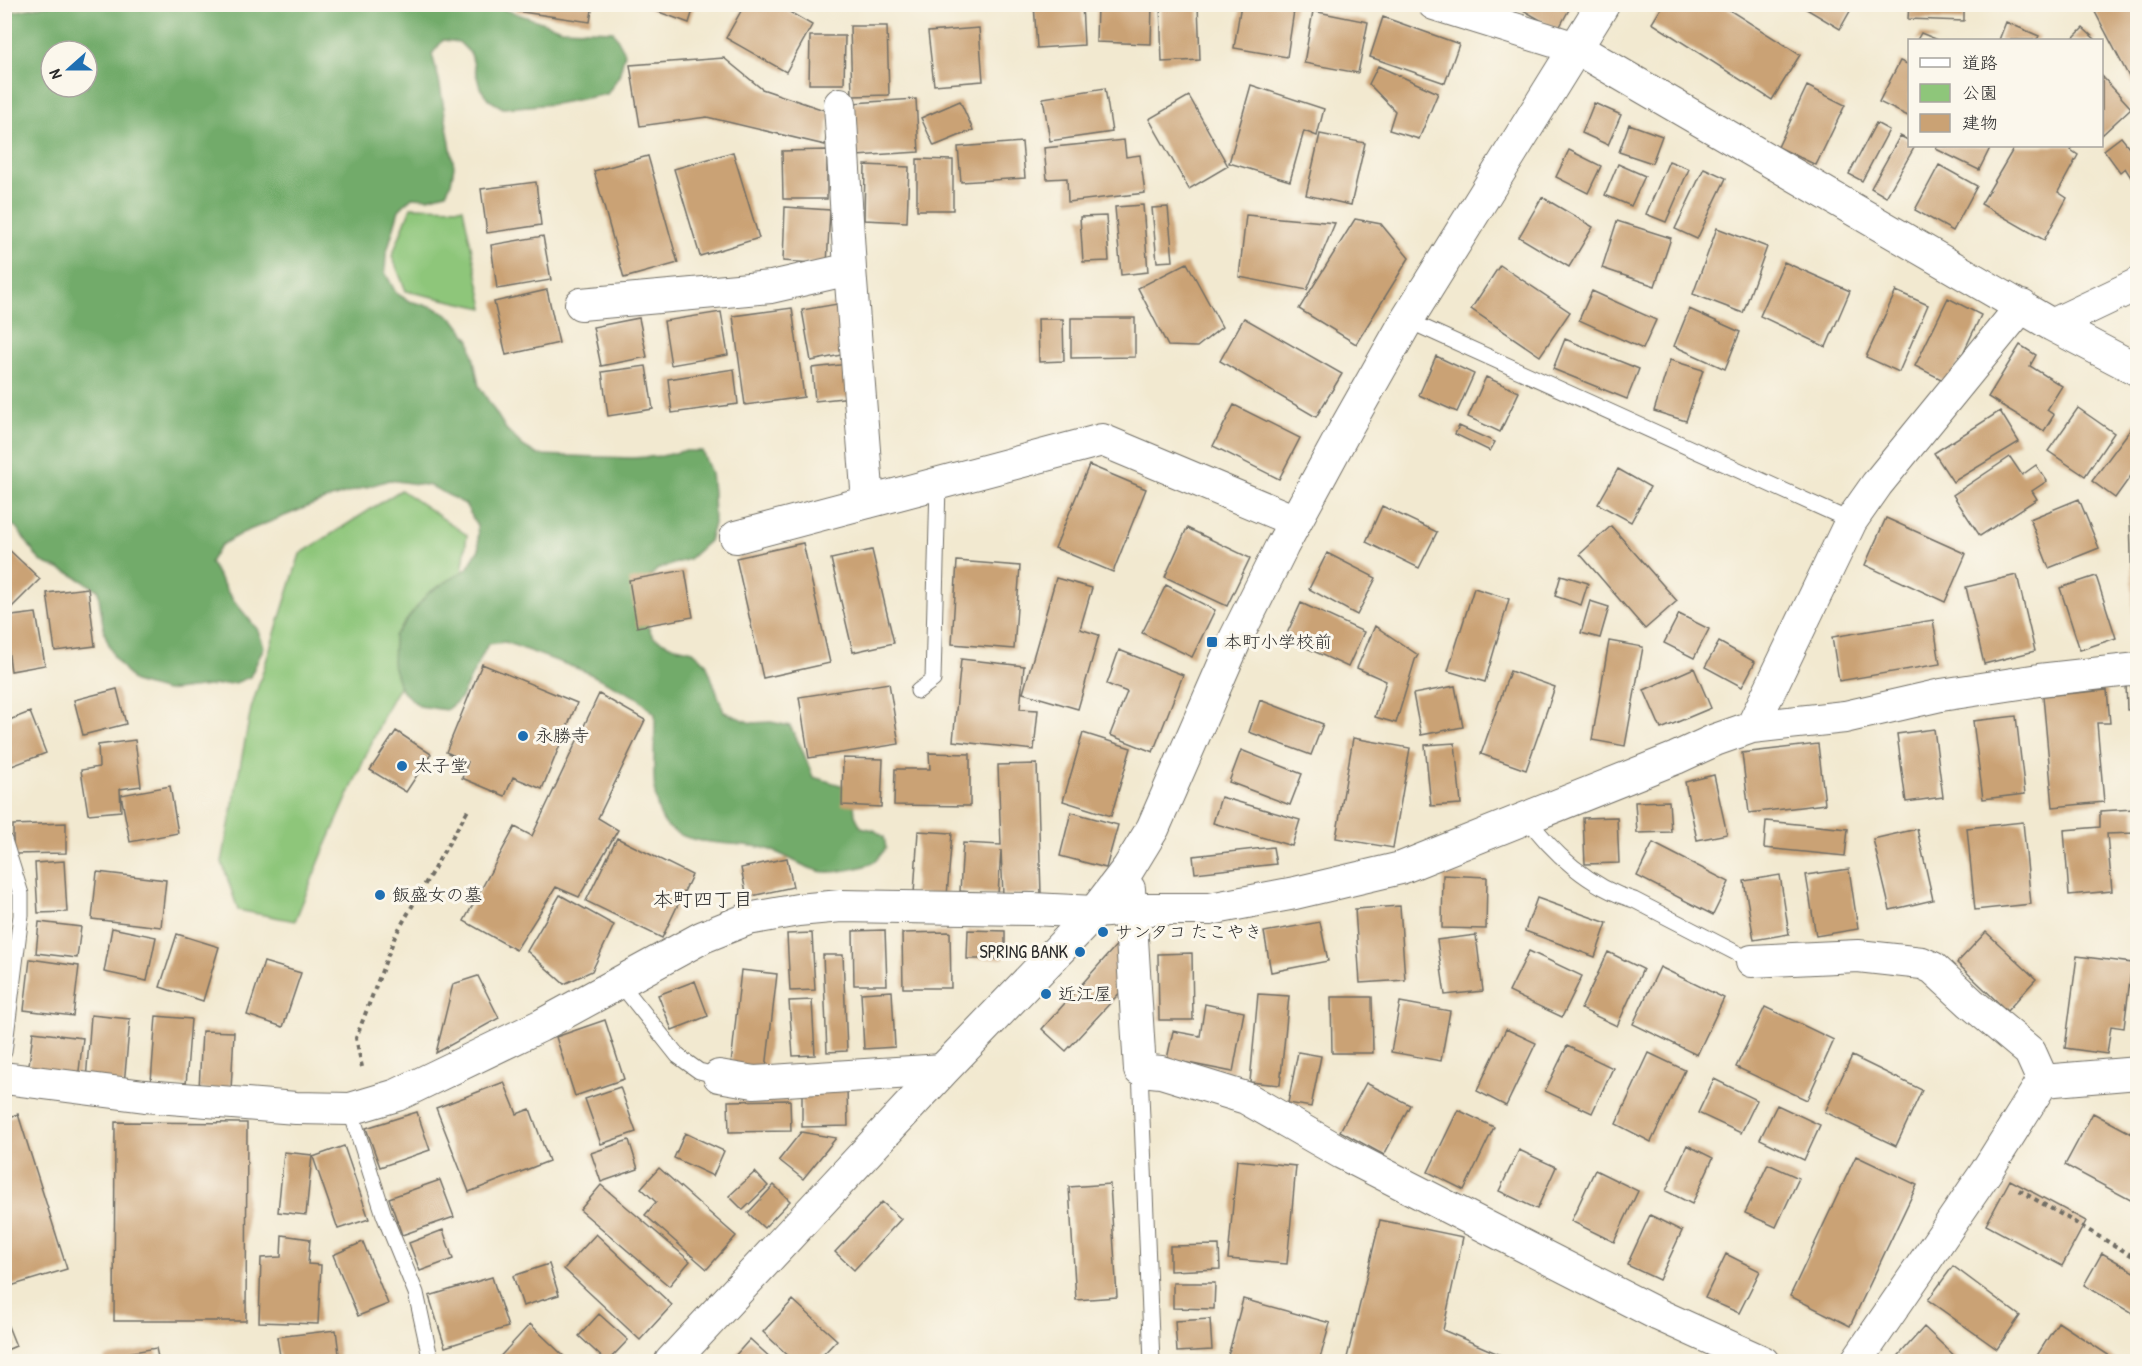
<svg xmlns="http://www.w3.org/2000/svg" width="2142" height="1366" viewBox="0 0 2142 1366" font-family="'Patrick Hand','Klee One',sans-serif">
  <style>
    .green { fill: #8ec67a; stroke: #5c7852; stroke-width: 1.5 }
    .forest { fill: #72ab6a; stroke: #4e6b4a; stroke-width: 1.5; fill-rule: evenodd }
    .building { fill: #caa274 }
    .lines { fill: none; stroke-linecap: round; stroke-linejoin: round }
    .lane-casing { stroke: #716e65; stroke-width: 17 }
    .street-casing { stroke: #716e65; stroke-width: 34 }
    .secondary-casing { stroke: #716e65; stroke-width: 35 }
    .path { stroke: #716e65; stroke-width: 4; stroke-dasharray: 4.5 4.5; stroke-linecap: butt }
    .lane { stroke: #fff; stroke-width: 15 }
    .street { stroke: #fff; stroke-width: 32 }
    .secondary { stroke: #fff; stroke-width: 33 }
    .poi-dot { fill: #1f6fb2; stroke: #fbf7ec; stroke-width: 2 }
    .labels { text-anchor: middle; stroke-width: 6; stroke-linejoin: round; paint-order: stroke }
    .poi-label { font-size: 18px; fill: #2b2b2b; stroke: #fbf7ec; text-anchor: start }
    .neighbourhood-label { font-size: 20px; fill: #2b2b2b; stroke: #fbf7ec }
  </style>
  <rect width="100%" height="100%" fill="#fbf7ec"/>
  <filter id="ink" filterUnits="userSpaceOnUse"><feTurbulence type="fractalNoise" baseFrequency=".0167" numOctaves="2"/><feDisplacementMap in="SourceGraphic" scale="12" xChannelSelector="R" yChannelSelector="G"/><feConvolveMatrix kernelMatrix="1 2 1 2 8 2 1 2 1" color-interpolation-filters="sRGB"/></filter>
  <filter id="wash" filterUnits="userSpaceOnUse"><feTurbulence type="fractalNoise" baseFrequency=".008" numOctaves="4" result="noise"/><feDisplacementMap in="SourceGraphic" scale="24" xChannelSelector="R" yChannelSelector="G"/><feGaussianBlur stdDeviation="1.35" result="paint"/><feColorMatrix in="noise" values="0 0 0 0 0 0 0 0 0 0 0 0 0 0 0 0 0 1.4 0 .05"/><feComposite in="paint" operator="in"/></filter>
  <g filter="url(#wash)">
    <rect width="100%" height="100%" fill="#f2e9d0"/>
    <path class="green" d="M411 207 463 208 484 308 406 291 392 256Z
      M401 490 467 535 462 574 387 708 324 850 295 921 238 910 222 862 251 709 300 554Z"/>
    <path class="forest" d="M54 4H488L562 29 613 31 625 53 619 76 607 94 555 104 503 108 489 100 480 88 471 54 459 42 443 40 432 54 439 80 454 166 451 183 446 193 428 198 412 197 399 210 386 255 385 272 396 293 409 301 434 307 454 319 470 340 479 386 506 429 523 446 538 455 632 458 662 456 683 451H702L711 473 713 492 714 524 709 541 689 559 658 569 642 584 646 622 653 637 672 646 693 651 706 663 724 712 751 723 771 722 790 726 802 749 813 777 844 786 853 793 855 815 861 827 874 830 884 837 886 848C883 852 878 859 874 862 864 868 836 873 824 872 806 870 790 857 773 851 745 839 691 850 667 826 647 806 656 743 655 714L638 698 584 671 505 642 488 644 460 699 446 710 419 706 401 690 393 665 394 636 428 593 467 569 479 549 477 526 465 504 431 486 389 480 322 501 242 533 221 545 210 562 230 596 258 630 264 647 250 677 235 683 166 691 134 682 114 657 104 632 98 590 71 574 40 561 16 527 5 522V13ZM51 51H87V87H51Z"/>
    <g id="blocks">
      <path class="building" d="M517 4H593L590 22 516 11Z
        M637 4H695L689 23Z
        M745 4H776L812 25 786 72 726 38Z
        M1034 4H1082L1084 45 1037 48Z
        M1097 4 1152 5 1151 44 1096 42Z
        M1160 4H1198L1200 60 1162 62Z
        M1241 4H1295L1287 57 1234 48Z
        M1517 4H1572L1558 30 1516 6Z
        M1664 4H1720L1800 55 1772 100 1652 23Z
        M1798 4H1854L1840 29Z
        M1909 4H1964V21L1908 19Z
        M2110 4H2133L2138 12V94L2095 12Z
        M1313 11 1368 22 1358 73 1304 63Z
        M1383 17 1459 44 1445 83 1370 57Z
        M2006 22 2039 36 2037 40H1999Z
        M850 26H887L889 95 852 96Z
        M979 28 983 81 934 85 928 32Z
        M2083 28 2096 40H2071Z
        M1921 33 1938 40H1917Z
        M810 36H845L844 84H809Z
        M724 58 762 89 830 112 825 145 707 117 640 126 630 65Z
        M1900 61 1910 65V117L1879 102Z
        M1378 66 1438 93 1419 139 1389 130 1395 111 1369 84Z
        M2102 76 2131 108 2102 135Z
        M1251 85 1324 109 1317 136 1304 131 1290 181 1229 163Z
        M1807 86 1845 105 1816 165 1778 147Z
        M1105 88 1112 132 1050 141 1043 98Z
        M1189 96 1228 166 1189 189 1149 119Z
        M916 99 919 152 856 156 853 103Z
        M960 101 973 130 934 146 921 118Z
        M1594 103 1621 115 1608 145 1582 133Z
        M1876 123 1889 130 1862 181 1849 174Z
        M1629 124 1662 136 1652 163 1619 152Z
        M1320 134 1365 143 1351 205 1306 195Z
        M1900 136 1910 141V146H1915L1886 197 1871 188Z
        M2121 137 2133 152 2138 149V188L2125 168 2120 172 2104 150Z
        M1124 140 1126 157 1140 155 1145 193 1068 202 1067 178 1047 179 1044 148Z
        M1022 142 1025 178 961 182 958 147Z
        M1937 146H1991L1979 170 1936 149Z
        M2015 146H2073L2071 150 2078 155 2058 192 2067 198 2044 240 1981 204Z
        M827 150V199H783L782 151Z
        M1569 150 1601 166 1588 193 1556 177Z
        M733 152 759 238 700 256 674 169Z
        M648 156 678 263 624 278 594 171Z
        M917 159 953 160V210H917Z
        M1669 161 1689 169 1666 222 1646 214Z
        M1618 164 1645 176 1631 206 1605 195Z
        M865 165 909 167 907 222 864 220Z
        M1939 165 1977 186 1953 231 1915 210Z
        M1704 168 1726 178 1697 239 1675 229Z
        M536 182 541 225 487 233 481 189Z
        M1542 197 1593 227 1569 267 1519 237Z
        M1143 205 1148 272 1121 275 1115 207Z
        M785 207 830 210 827 264 783 261Z
        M1168 207 1173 261 1157 262 1152 208Z
        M1246 215 1335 223 1307 290 1239 277Z
        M1106 216 1109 261 1083 262 1080 217Z
        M1355 219 1381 224 1409 258 1356 344 1299 309Z
        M1617 221 1671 238 1655 286 1602 268Z
        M1717 228 1767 247 1743 313 1693 294Z
        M543 236 551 280 497 289 491 245Z
        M1784 262 1850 291 1826 347 1760 316Z
        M1187 263 1222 327 1197 347 1168 346 1138 288Z
        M1500 265 1570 312 1540 356 1471 309Z
        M547 290 559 343 506 355 494 302Z
        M1592 291 1656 320 1643 349 1579 320Z
        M1896 291 1928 305 1899 372 1866 357Z
        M1948 298 1981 315 1949 383 1915 366Z
        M837 304 846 354 811 361 802 310Z
        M792 308 804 397 745 405 733 316Z
        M1689 309 1740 332 1725 369 1674 346Z
        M721 312 728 355 671 365 664 321Z
        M639 318 647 357 601 366 593 327Z
        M1071 318H1135V357L1071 358Z
        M1244 318 1342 374 1316 417 1220 361Z
        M1038 319H1063L1064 361 1039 362Z
        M1565 339 1639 369 1627 399 1553 369Z
        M2020 345 2036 355 2030 366 2062 386 2047 410 2054 415 2044 431 1988 397Z
        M1436 356 1474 374 1457 412 1419 395Z
        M1670 360 1703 370 1686 421 1654 411Z
        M849 364 852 397 815 401 812 368Z
        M646 366 653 409 608 416 602 372Z
        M734 369 738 404 672 413 668 379Z
        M1486 377 1519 392 1500 432 1468 417Z
        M1234 405 1300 438 1279 479 1213 446Z
        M2078 408 2114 433 2085 476 2048 451Z
        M2000 411 2019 442 1953 482 1934 453Z
        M2136 422 2138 423V466L2115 498 2092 481Z
        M1459 426 1495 442 1490 451 1455 434Z
        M2010 457 2022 475 2036 465 2047 481 2032 491 2037 499 1980 536 1953 495Z
        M1089 465 1146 489 1113 572 1055 548Z
        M1618 469 1650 487 1631 522 1598 504Z
        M2079 499 2099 548 2049 568 2030 519Z
        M1382 506 1437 532 1419 568 1366 542Z
        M2130 516 2138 519V628H2133Z
        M1886 518 1966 554 1945 602 1865 565Z
        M1611 526 1677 601 1645 629 1580 554Z
        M1187 528 1250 558 1227 606 1165 577Z
        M803 543 830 663 763 678 736 558Z
        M4 545 40 579 8 611 4 608Z
        M872 550 894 643 853 652 831 559Z
        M1327 553 1376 578 1357 615 1309 589Z
        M957 561 1020 566 1014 649 952 644Z
        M685 570 693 617 637 627 629 580Z
        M1561 575 1588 583 1581 605 1555 596Z
        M2017 575 2035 651 1984 664 1966 587Z
        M2096 576 2116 638 2080 650 2060 588Z
        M1056 578 1092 588 1080 629 1099 635 1078 709 1023 693Z
        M1166 585 1215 610 1192 657 1142 633Z
        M88 588 95 646 55 651 47 593Z
        M1474 588 1509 599 1485 682 1448 671Z
        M1590 601 1609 607 1600 638 1581 633Z
        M1301 603 1364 632 1348 667 1285 638Z
        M36 613 45 665 11 671 4 617Z
        M1679 614 1709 629 1694 658 1664 643Z
        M1933 620 1940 664 1839 681 1832 637Z
        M1375 626 1418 655 1415 660 1396 723 1375 717 1386 681 1357 668Z
        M1609 641 1643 647 1625 746 1592 740Z
        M1719 642 1755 662 1742 687 1705 667Z
        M1119 650 1183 675 1153 752 1110 735 1127 692 1107 684Z
        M961 659 1024 666 1020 709 1038 710 1034 750 953 741Z
        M482 664 577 703 542 789 513 777 505 796 462 778 468 762 446 752Z
        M1694 668 1711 708 1661 729 1644 690Z
        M1510 671 1555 687 1526 770 1481 754Z
        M889 683 899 744 809 758 799 697Z
        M2138 683V709L2127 710 2126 684Z
        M1455 686 1463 727 1421 735 1413 694Z
        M117 689 126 724 83 735 74 700Z
        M2107 690 2110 723H2097L2104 802 2053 807 2043 696Z
        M599 694 645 720 598 818 618 830 579 897 556 887 516 950 464 921 515 827 532 836Z
        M1260 700 1323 724 1311 755 1249 732Z
        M30 712 46 753 4 769V722Z
        M2016 716 2025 794 1983 799 1973 721Z
        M1934 729 1943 797 1906 802 1897 734Z
        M396 731 431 754 406 792 370 770Z
        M1083 733 1131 748 1111 816 1063 801Z
        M1353 738 1410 748 1393 848 1336 838Z
        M135 740 141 786 120 789 121 811 88 814 81 770 99 767 98 745Z
        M1455 743 1461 804 1431 806 1425 745Z
        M1818 744 1825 804 1749 813 1742 753Z
        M1241 750 1302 774 1290 805 1229 782Z
        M929 753 970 754V806L894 805 895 769H930Z
        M843 758 883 759 881 807 842 805Z
        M1037 764 1041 894 1003 895 1001 850 998 894 960 891 963 843 1001 845 998 765Z
        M1714 775 1727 834 1697 840 1685 782Z
        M170 786 178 833 130 842 121 795Z
        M1221 797 1300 820 1292 846 1213 823Z
        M1669 801 1671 832 1637 833 1635 802Z
        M2134 809 2135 833 2107 834 2112 891 2069 895 2064 830 2100 827V811Z
        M1071 812 1118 825 1106 868 1060 856Z
        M1617 817 1619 863 1585 864 1583 818Z
        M1766 821 1848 829 1845 856 1764 848Z
        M2023 822 2031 904 1975 910 1967 828Z
        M66 823V853L13 854V825Z
        M1917 829 1933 900 1890 910 1873 839Z
        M918 831 952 833 947 896 914 893Z
        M617 838 692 875 662 938 586 901Z
        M1653 843 1729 882 1713 915 1637 876Z
        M1273 847 1276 864 1195 873 1193 856Z
        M787 858 793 887 747 897 741 868Z
        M64 861 67 912 38 913 35 863Z
        M1849 869 1858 929 1816 936 1806 875Z
        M97 872 166 880 161 927 92 919Z
        M1443 875 1487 877 1486 929 1442 928Z
        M1780 875 1789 934 1754 940 1744 881Z
        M560 895 614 925 592 971 564 984 527 951Z
        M1537 898 1607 923 1595 957 1525 931Z
        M1400 906 1405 980 1360 983 1355 909Z
        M39 922 81 927 77 958 36 953Z
        M1320 922 1328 961 1271 972 1264 932Z
        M112 928 156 937 147 981 104 972Z
        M885 930 887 985H854L853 931Z
        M968 930 1005 931V959H967Z
        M950 932 951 988H903L902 933Z
        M1986 932 2036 979 2007 1011 1957 963Z
        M812 933 815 990 790 991 787 934Z
        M177 934 219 947 203 1001 160 987Z
        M1476 935 1483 991 1445 995 1437 940Z
        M1120 941 1125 987 1066 1051 1042 1029Z
        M1529 951 1582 976 1562 1017 1509 992Z
        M1608 952 1643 969 1617 1026 1581 1009Z
        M1192 953 1193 1020H1159L1158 954Z
        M823 955H843L847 1051 827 1052Z
        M2077 956 2132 963 2124 1028 2111 1026 2107 1054 2065 1048Z
        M30 959 79 966 73 1016 24 1010Z
        M264 962 301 973 283 1027 247 1015Z
        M1660 967 1724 998 1697 1055 1633 1024Z
        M741 970 777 974 766 1069 731 1065Z
        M478 976 499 1018 436 1053 453 984Z
        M695 981 708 1016 672 1030 658 995Z
        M892 991 895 1047 864 1049 861 993Z
        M1258 994 1289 996 1280 1085 1250 1082Z
        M1331 997H1372L1373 1053H1332Z
        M812 1000 815 1055 793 1056 789 1001Z
        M1400 1002 1450 1011 1441 1061 1391 1052Z
        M1205 1004 1244 1012 1233 1072 1167 1059 1173 1031 1200 1036Z
        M1765 1007 1834 1040 1807 1100 1736 1067Z
        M91 1015 130 1019 124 1085 86 1081Z
        M156 1016 191 1019 186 1085 151 1082Z
        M605 1020 624 1079 575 1096 556 1037Z
        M1506 1029 1536 1043 1506 1106 1477 1091Z
        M202 1031 234 1032 231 1090 199 1089Z
        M33 1032 83 1038 78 1079 28 1073Z
        M1567 1046 1613 1068 1592 1113 1545 1091Z
        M1298 1052 1321 1056 1311 1107 1288 1103Z
        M1649 1053 1685 1070 1651 1142 1616 1124Z
        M1852 1056 1922 1090 1896 1146 1825 1112Z
        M1714 1079 1757 1100 1741 1133 1698 1113Z
        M504 1082 517 1114 530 1109 549 1161 469 1192 436 1108Z
        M1366 1083 1410 1105 1384 1155 1340 1131Z
        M620 1087 636 1132 601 1144 585 1099Z
        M802 1089H847L848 1126 802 1127Z
        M790 1100 791 1131 729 1132 728 1101Z
        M1777 1105 1820 1125 1804 1160 1760 1139Z
        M1458 1110 1494 1127 1464 1190 1428 1172Z
        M417 1112 430 1150 380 1167 366 1128Z
        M2093 1113 2138 1137V1204L2065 1165Z
        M18 1114 67 1269 4 1288V1119Z
        M115 1122 247 1123 246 1321H114Z
        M801 1132 836 1138 803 1179 779 1160Z
        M685 1133 724 1151 713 1176 674 1158Z
        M629 1140 638 1169 601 1182 591 1153Z
        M1687 1145 1713 1158 1692 1204 1666 1191Z
        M344 1146 369 1219 338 1229 313 1157Z
        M1519 1150 1556 1167 1537 1209 1499 1191Z
        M284 1152 312 1155 306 1215 278 1212Z
        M1856 1156 1917 1185 1850 1326 1790 1296Z
        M1237 1160 1296 1166 1287 1264 1228 1259Z
        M1768 1164 1799 1178 1776 1227 1745 1213Z
        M659 1168 736 1236 707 1269 645 1215 656 1202 641 1188Z
        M1595 1170 1638 1191 1614 1242 1571 1221Z
        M755 1172 768 1186 743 1210 729 1196Z
        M440 1180 454 1217 402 1235 389 1198Z
        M2010 1180 2086 1221 2062 1266 1986 1225Z
        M1110 1184 1117 1297 1076 1300 1069 1187Z
        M601 1185 690 1261 669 1286 580 1210Z
        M774 1185 790 1201 764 1228 748 1213Z
        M882 1202 901 1219 854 1270 835 1252Z
        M1650 1215 1682 1231 1659 1280 1627 1265Z
        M1380 1220 1463 1237 1443 1330 1517 1362H1346Z
        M443 1230 453 1259 420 1271 409 1243Z
        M596 1234 672 1305 640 1340 564 1269Z
        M282 1235 310 1239 308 1264 321 1265 318 1324 259 1322 261 1258 281 1257Z
        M363 1242 388 1304 358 1316 333 1255Z
        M1219 1245 1220 1269 1170 1271V1246Z
        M2102 1253 2138 1274V1317L2084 1285Z
        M1726 1254 1760 1271 1739 1313 1705 1298Z
        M549 1264 559 1295 523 1306 513 1276Z
        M1953 1266 2020 1316 1997 1349 1928 1300Z
        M492 1277 508 1327 445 1347 429 1296Z
        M1173 1283H1215L1214 1309 1173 1308Z
        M1243 1299 1330 1323 1319 1362H1247L1228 1356Z
        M793 1300 837 1340 816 1362H795L763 1332Z
        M599 1314 628 1340 607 1362 579 1336Z
        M4 1316 16 1346 4 1351Z
        M1210 1319 1212 1350 1177 1352 1175 1321Z
        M2058 1322 2119 1362H2033Z
        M530 1324 570 1362H495Z
        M1924 1327 1961 1362H1893Z
        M336 1330 340 1362H281L277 1337Z
        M750 1339 775 1362H740L734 1357Z
        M156 1348 159 1362H105L104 1357Z"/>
    </g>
  </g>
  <g filter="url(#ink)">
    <use href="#blocks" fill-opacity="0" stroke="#716e65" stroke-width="1.5"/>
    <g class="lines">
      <g class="lane-casing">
        <path id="lane" d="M1407 320 1851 521
          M918 691 933 680 938 484
          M1526 816C1551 852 1591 888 1634 900L1752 961
          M4 840 21 894V915L4 1052
          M620 983 678 1056 699 1071 719 1076
          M1140 1070 1152 1362
          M350 1109 384 1215 416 1293 431 1362"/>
      </g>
      <g class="street-casing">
        <path id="street" d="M1434 4 1576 48 2052 325 2138 370
          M840 104 850 269 868 502
          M581 304 771 287 850 269
          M2052 325 2138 284
          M736 537 1102 440 1295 521
          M1752 727 1851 521 1877 484 2022 306
          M1129 889 1140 1070 1161 1072 1246 1098 1342 1153 1659 1315 1763 1362
          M1752 961 1858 956 1922 963 1933 968 1971 1003 2030 1052 2043 1081 1986 1172 1856 1362
          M719 1076 754 1082 943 1070
          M4 1078 145 1096 296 1108 350 1109 397 1095 540 1026 703 937 748 919 798 910 841 906 1032 909 1095 912 1130 909H1210L1295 893 1401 868 1676 758 1715 740 1752 727 1845 717 1941 695 2039 680 2138 669
          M2043 1081 2138 1073"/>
      </g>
      <g class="secondary-casing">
        <path id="secondary" d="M671 1362 943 1070 1095 912 1128 869 1153 828 1235 640 1282 546 1346 428 1407 320 1603 4"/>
      </g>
      <path class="path" d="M362 1067 356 1038 396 934 468 810
        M2019 1190 2138 1259"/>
      <use href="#lane" class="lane"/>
      <use href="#street" class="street"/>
      <use href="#secondary" class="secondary"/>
    </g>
  </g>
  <g class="poi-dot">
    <rect x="1206" y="636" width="12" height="12" rx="3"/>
    <circle cx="523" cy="736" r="6"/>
    <circle cx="402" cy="766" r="6"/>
    <circle cx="380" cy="895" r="6"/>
    <circle cx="1103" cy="932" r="6"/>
    <circle cx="1080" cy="952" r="6"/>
    <circle cx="1046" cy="994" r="6"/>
  </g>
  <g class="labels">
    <g class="poi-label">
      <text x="1224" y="648">本町小学校前</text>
      <text x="535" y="742">永勝寺</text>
      <text x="414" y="772">太子堂</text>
      <text x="392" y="901">飯盛女の墓</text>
      <text x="1115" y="938">サンタコ たこやき</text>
      <text x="1068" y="958" text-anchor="end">SPRING BANK</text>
      <text x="1058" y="1000">近江屋</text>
    </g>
    <g class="neighbourhood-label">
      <text x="703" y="906">本町四丁目</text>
    </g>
  </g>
  <rect width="2142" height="1366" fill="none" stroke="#fbf7ec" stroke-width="24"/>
  <rect x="1908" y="39" width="195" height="108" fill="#fbf7ec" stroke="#a8a59f" stroke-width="1.5"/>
  <rect x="1920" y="58" width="30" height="9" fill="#ffffff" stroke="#a8a59f" stroke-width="1.5"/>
  <text x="1962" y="69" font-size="18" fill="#2b2b2b">道路</text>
  <rect x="1920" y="84" width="30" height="18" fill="#8ec67a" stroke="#a8a59f" stroke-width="1.5"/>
  <text x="1962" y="99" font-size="18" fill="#2b2b2b">公園</text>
  <rect x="1920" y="114" width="30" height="18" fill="#caa274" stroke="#a8a59f" stroke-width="1.5"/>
  <text x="1962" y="129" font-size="18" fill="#2b2b2b">建物</text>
  <g transform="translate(69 69) rotate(249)"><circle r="28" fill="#fbf7ec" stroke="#a8a59f" stroke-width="1.5"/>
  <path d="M0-4.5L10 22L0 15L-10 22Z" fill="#1f6fb2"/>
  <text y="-9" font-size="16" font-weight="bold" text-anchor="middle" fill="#2b2b2b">N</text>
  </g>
</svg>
